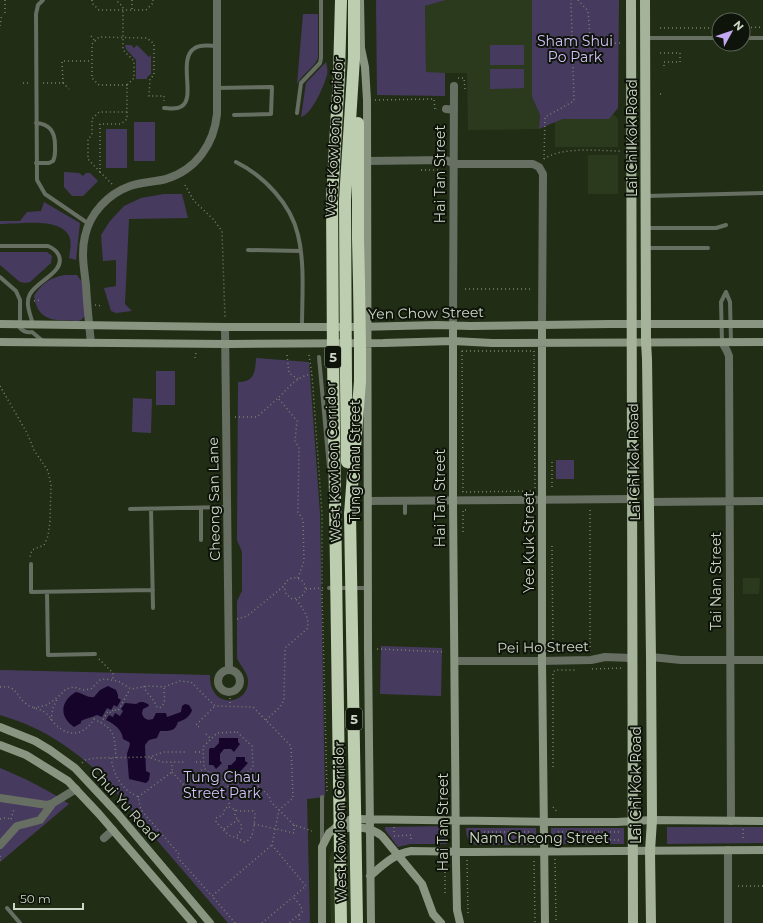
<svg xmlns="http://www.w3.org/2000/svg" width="763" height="923" viewBox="0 0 763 923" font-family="Montserrat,sans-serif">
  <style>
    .built { fill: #2b3a1c }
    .green { fill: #473a5f }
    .water { fill: #16042b }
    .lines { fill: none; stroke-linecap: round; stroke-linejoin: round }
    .path { stroke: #77826e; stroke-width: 1.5; stroke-dasharray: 1 3; stroke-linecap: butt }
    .lane { stroke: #676e62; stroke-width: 4 }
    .street { stroke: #676e62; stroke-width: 8 }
    .secondary { stroke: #8a9581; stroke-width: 8 }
    .primary { stroke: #a5b39a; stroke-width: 10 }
    .highway { stroke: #bdceb0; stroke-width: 12 }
    .highway-bridge { stroke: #bdceb0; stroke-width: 12 }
    .labels { text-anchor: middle; stroke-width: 4; stroke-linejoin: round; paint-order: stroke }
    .shield { fill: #0e1409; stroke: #949c8e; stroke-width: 1 }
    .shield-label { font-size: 13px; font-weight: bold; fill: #cdd6c7 }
    .park-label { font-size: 14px; fill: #d4c1fd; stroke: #0e1409 }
    .street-label { font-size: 14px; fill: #cdd6c7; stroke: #0e1409 }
  </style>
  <rect width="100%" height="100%" fill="#212e15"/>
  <path class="built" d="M446 0H532V97L540 115 539 129 468 130 467 73H426L425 6Z
    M613 114 618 119V147H555V121L563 119H609Z
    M588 155H618V194H588Z
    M743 578H760L759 594H743Z
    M341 845H348L354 848 362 866 363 923H331L329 859 331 853 336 848Z"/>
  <path class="green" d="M376 0H446L425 6 426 72 445 73V96L377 95Z
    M532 0H619L618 108 609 119H563L548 125 539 129 540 115 532 97Z
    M303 14H318V58C314 68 302 74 297 84Z
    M125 45H131L134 48 137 45 149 57 151 55V74L147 77V79H136V60L126 49Z
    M490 45H524V65H490Z
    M326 62C327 66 328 71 327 75 324 86 312 114 301 117L306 83Z
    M490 69H524V88L490 89Z
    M134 122H155V161H134Z
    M106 129H127V168H106Z
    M64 172 79 173 83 176 86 173H90L98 181 83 196H72L64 187Z
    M164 194H182L188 218 129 219 125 304 132 311 116 313 111 311 104 288 116 286V260L103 261 101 235 110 221 124 206 141 198Z
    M44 202 80 223 76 260 69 258C70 251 72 243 69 236 60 217 18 224 0 224V221H20L27 212 41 211Z
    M0 252H47L52 256 51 263 30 282 26 283 20 282 0 265Z
    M65 275H77L84 285 85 316 81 320 78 321C56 320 38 323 34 296 41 284 51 277 65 275Z
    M256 358 309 362 320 514 325 797 307 799 310 923H228L101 775C70 746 41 727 0 715V670L210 675C209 711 250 705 248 680 247 671 240 666 237 658V601L242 591V552L237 540 238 382C255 382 255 372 256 358Z
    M156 371H175V405H156Z
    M133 398 152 399 151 433 132 432Z
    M556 460H574V479H556Z
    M381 646 442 648 441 696 380 694Z
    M0 768C24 778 47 789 69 804L0 862Z
    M447 826V844H411L398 847 385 830V827Z
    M667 827H763V843L667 844Z
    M466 828H536V845H476C468 843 466 836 466 828Z
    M551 828H624V844H551Z"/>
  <path class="water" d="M108 686 116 690 118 695V698L121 700 117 707 114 705 111 710 107 708 102 717 97 715C91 718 86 718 81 721V723L74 727C59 717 60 701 76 692 83 693 87 698 94 697L100 690Z
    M140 702H143L148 704 149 706 143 709 142 713C143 719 148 721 153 719L156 713H166L167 717 181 712 182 706 185 704 189 705 192 710C190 717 184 720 178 722 175 732 169 731 160 731L157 738 149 740 145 745 146 771 150 773 149 780 146 783 129 779 127 754 130 744 129 742 123 739C122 729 114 724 106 720L109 715 113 717 115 713 120 716 123 711 121 709 125 703 136 704Z
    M219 738H238V742L240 744 234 752 231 749H224L220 754V761L222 763 216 769 213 765H209V750L210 748H214L219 743Z
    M236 757H245V761L248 763 235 777 231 773H228V765H231L236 760Z"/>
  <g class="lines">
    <path class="path" d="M5 0V14
      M92 0V3L99 10H146L153 3V0
      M132 0V10
      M578 0 588 11 590 36 599 44 621 43
      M0 26 2 14
      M660 28H719
      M743 28 763 27
      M91 36 95 41
      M660 53H680V62H664V67
      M458 78H464L465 89
      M23 83H29
      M43 83H63L62 61H91
      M63 83 69 89
      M127 85H99L92 78V44L99 37 147 38 154 44V75L150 79 149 96H164V101
      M660 94H664
      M375 100 434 99 435 110 437 109
      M544 159 545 117 574 101 571 0
      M544 159C563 146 599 151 621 151
      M421 170H441L443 174
      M100 172 88 159V139L92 135V119L99 112H127
      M112 184 100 172V124H121L127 119V85L134 78V61L123 50V7L116 0
      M185 185 194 201 213 219 222 231 225 318
      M465 289H532
      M34 301 40 300
      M95 305 103 306
      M462 351H534L535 491 463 492Z
      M287 355 289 373 298 379
      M309 355 312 375 322 514V586
      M195 358 196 352
      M0 386 27 433 34 450 48 471 51 485 50 521 48 536 44 545 32 550 30 557
      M235 417H257L278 398
      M552 462V490
      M463 532V510H467
      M552 546 553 645 556 651
      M298 578 304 561 303 520 298 512 299 448 295 441 297 421 278 398C288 389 298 374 312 375
      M306 589 324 588
      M322 590 327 792
      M237 619 247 616 284 586C291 568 315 583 301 597L292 599 286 594 284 586
      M377 649 445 652
      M590 651V507
      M99 659 113 673V681
      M592 669 624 668
      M144 686C146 694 154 698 156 706L159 708C167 705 164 694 164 687
      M0 687C15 685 15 693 24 702 30 708 39 708 46 713 50 717 52 721 56 725 70 738 84 735 94 719 116 730 114 734 116 758
      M230 698V706
      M34 708 47 705 58 697 65 690 69 688 74 687 83 690 91 689 100 680 105 679 118 681 131 689 149 686 164 687 180 681 191 682 215 706 253 707 291 746 293 798 279 810 272 845 306 886 293 897 301 906 302 912 289 923
      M51 720 53 708 57 699
      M266 720 280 707 284 700 285 648 307 629C311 618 302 608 296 599
      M101 723 108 711 111 713 114 709 118 711 130 689
      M199 727 196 725 215 706
      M237 732 252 746 253 767 239 781 218 782 204 768 203 747 217 733Z
      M206 734 211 739
      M195 752H203
      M111 758C113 770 117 781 127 790 130 793 134 794 138 797L141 810 179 854 178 858 212 896
      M151 758 162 762H186
      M196 762H203
      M82 763 85 760 96 758 150 757 163 752H186
      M553 767V672L556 670H576
      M172 772 196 798 200 799 205 793
      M198 773 204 768
      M246 774 252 779
      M228 782V789
      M185 786 191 780
      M212 786 217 781
      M258 786 269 796 271 802 294 825 312 831
      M138 797 172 772V762
      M229 799V807
      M229 807 238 811H253L255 814C254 823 255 840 244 842L236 837C228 838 222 827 216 822V818L223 815 225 808Z
      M553 807 558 813
      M235 810V816C242 826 245 826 236 837
      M444 812 446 794
      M0 819 4 818 12 819
      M11 819 14 809
      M254 824 294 833V825
      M394 827V835
      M224 829 238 820
      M743 829V841
      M472 832H531
      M558 832H621
      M531 833V841
      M558 833V841
      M394 836 411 835V842
      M558 840H621
      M472 841H531
      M472 841V829
      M0 856 1 859 0 860
      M555 859 556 923
      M445 860V894
      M467 860 468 914
      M534 861 535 923
      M738 886H763
      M299 915 300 923
      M235 923 212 896 272 845
      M262 923 293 897"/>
    <path class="lane" d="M43 0 38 5 36 14 37 180 45 194 89 224
      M645 38H719
      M743 38H763
      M217 88 272 87 271 114 234 115
      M164 108C169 108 177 110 182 106 196 97 177 58 195 48 201 44 210 46 217 46
      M297 113 301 83 320 63 321 58V0
      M36 123C50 124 55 132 55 145 55 150 56 155 53 161L49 163H36
      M236 162C264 176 291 204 298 235 305 264 302 296 302 327
      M647 196 763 193
      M646 228H716L726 225
      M0 246H48C53 248 57 251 59 256 65 272 37 281 30 294 25 303 30 314 33 324
      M646 248H708
      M248 250 301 251
      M0 277 16 291 20 300V328C24 332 27 333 32 332L44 342
      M726 292 730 302 731 342
      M722 342 721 302 726 292
      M319 357 329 467
      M405 502V513
      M201 508V540
      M130 509 227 507
      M151 509 153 608
      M31 564V592L153 590
      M329 588H368
      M47 592 48 655 95 654
      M322 797V842
      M7 908 20 923"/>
    <path class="street" d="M446 109 454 110
      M368 161 446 160 454 164H533L539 167 543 174 542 325
      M453 325 454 86
      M225 327 229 670
      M722 342 727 351 729 356 731 821
      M91 343C89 324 87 304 86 285 84 269 81 252 85 236 90 213 108 194 130 186 142 182 154 182 166 179 196 170 214 144 217 114V0
      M368 501 631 499
      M649 502 763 501
      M651 657 681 660H763
      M455 661H542L591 660 605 657 631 658
      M218 681a11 11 0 1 1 22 0a11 11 0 1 1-22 0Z
      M0 798 47 805 53 803 76 789
      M104 838 113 830
      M0 845 17 826 40 820 53 803
      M728 850V923"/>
    <path class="secondary" d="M360 0 361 48 365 67 367 100 368 649 371 923
      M0 324 225 327H358L437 325 470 326 609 324H763
      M453 325V501L456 864 457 910 460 923
      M542 325V661L545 923
      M0 342 226 344 383 343 453 341 492 343 763 342
      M0 727 35 741 50 750 75 768 117 813 210 923
      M0 745 26 755 68 781 99 814 193 923
      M336 829C353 828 367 824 382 836L422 884 433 914 441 923
      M370 876C383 865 394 854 411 851L472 852 763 850
      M322 923V847L329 833 333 830 339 824 352 819 557 822H617L652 820 763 821"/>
    <path class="primary" d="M631 0 633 923
      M645 0 646 342 647 359 651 657 652 820 650 851 651 923"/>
    <path class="highway" d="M332 199 339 75 341 0
      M345 200 354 58V0
      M358 238 359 282
      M346 381 347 462
      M350 514 360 381V348"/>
    <path class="highway-bridge" d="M358 123V238
      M332 199 333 357 341 923
      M345 200 346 381
      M359 282 360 348
      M350 514 357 923"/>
  </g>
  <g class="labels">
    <g class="shield">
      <rect x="325" y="346" width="16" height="22" rx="3"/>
      <rect x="346" y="708" width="16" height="22" rx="3"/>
    </g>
    <g class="shield-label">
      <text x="333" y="362">5</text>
      <text x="354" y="724">5</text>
    </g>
    <g class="park-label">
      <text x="575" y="46">Sham Shui<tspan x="575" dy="16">Po Park</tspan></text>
      <text x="222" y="782">Tung Chau<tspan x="222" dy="16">Street Park</tspan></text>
    </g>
    <g class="street-label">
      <text transform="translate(334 137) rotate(-87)" y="5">West Kowloon Corridor</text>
      <text transform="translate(632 138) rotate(-90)" y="5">Lai Chi Kok Road</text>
      <text transform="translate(440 174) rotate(-90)" y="5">Hai Tan Street</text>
      <text transform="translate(426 313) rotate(-1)" y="5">Yen Chow Street</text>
      <text transform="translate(355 461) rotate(-90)" y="5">Tung Chau Street</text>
      <text transform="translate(333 462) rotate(-92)" y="5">West Kowloon Corridor</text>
      <text transform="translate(634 462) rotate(-91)" y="5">Lai Chi Kok Road</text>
      <text transform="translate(440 498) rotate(-90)" y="5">Hai Tan Street</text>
      <text transform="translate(214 499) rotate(-91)" y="5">Cheong San Lane</text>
      <text transform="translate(529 542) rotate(-90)" y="5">Yee Kuk Street</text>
      <text transform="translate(716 581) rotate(-90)" y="5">Tai Nan Street</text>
      <text transform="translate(543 647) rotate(-1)" y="5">Pei Ho Street</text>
      <text transform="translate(636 785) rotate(-90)" y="5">Lai Chi Kok Road</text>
      <text transform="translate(125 804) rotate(48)" y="5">Chui Yu Road</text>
      <text transform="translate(340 822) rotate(-91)" y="5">West Kowloon Corridor</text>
      <text transform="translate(443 822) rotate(-90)" y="5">Hai Tan Street</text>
      <text x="539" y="843">Nam Cheong Street</text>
    </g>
  </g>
  <g transform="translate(731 32) rotate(50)"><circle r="19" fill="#0e1409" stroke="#5a6255"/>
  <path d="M0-3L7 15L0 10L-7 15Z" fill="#c1a8f3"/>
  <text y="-6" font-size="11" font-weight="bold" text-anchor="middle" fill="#cdd6c7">N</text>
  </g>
  <path d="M14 903v6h69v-6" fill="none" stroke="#cdd6c7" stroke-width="2"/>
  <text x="20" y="903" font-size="12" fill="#cdd6c7" stroke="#0e1409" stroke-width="3" paint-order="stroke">50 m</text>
</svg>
